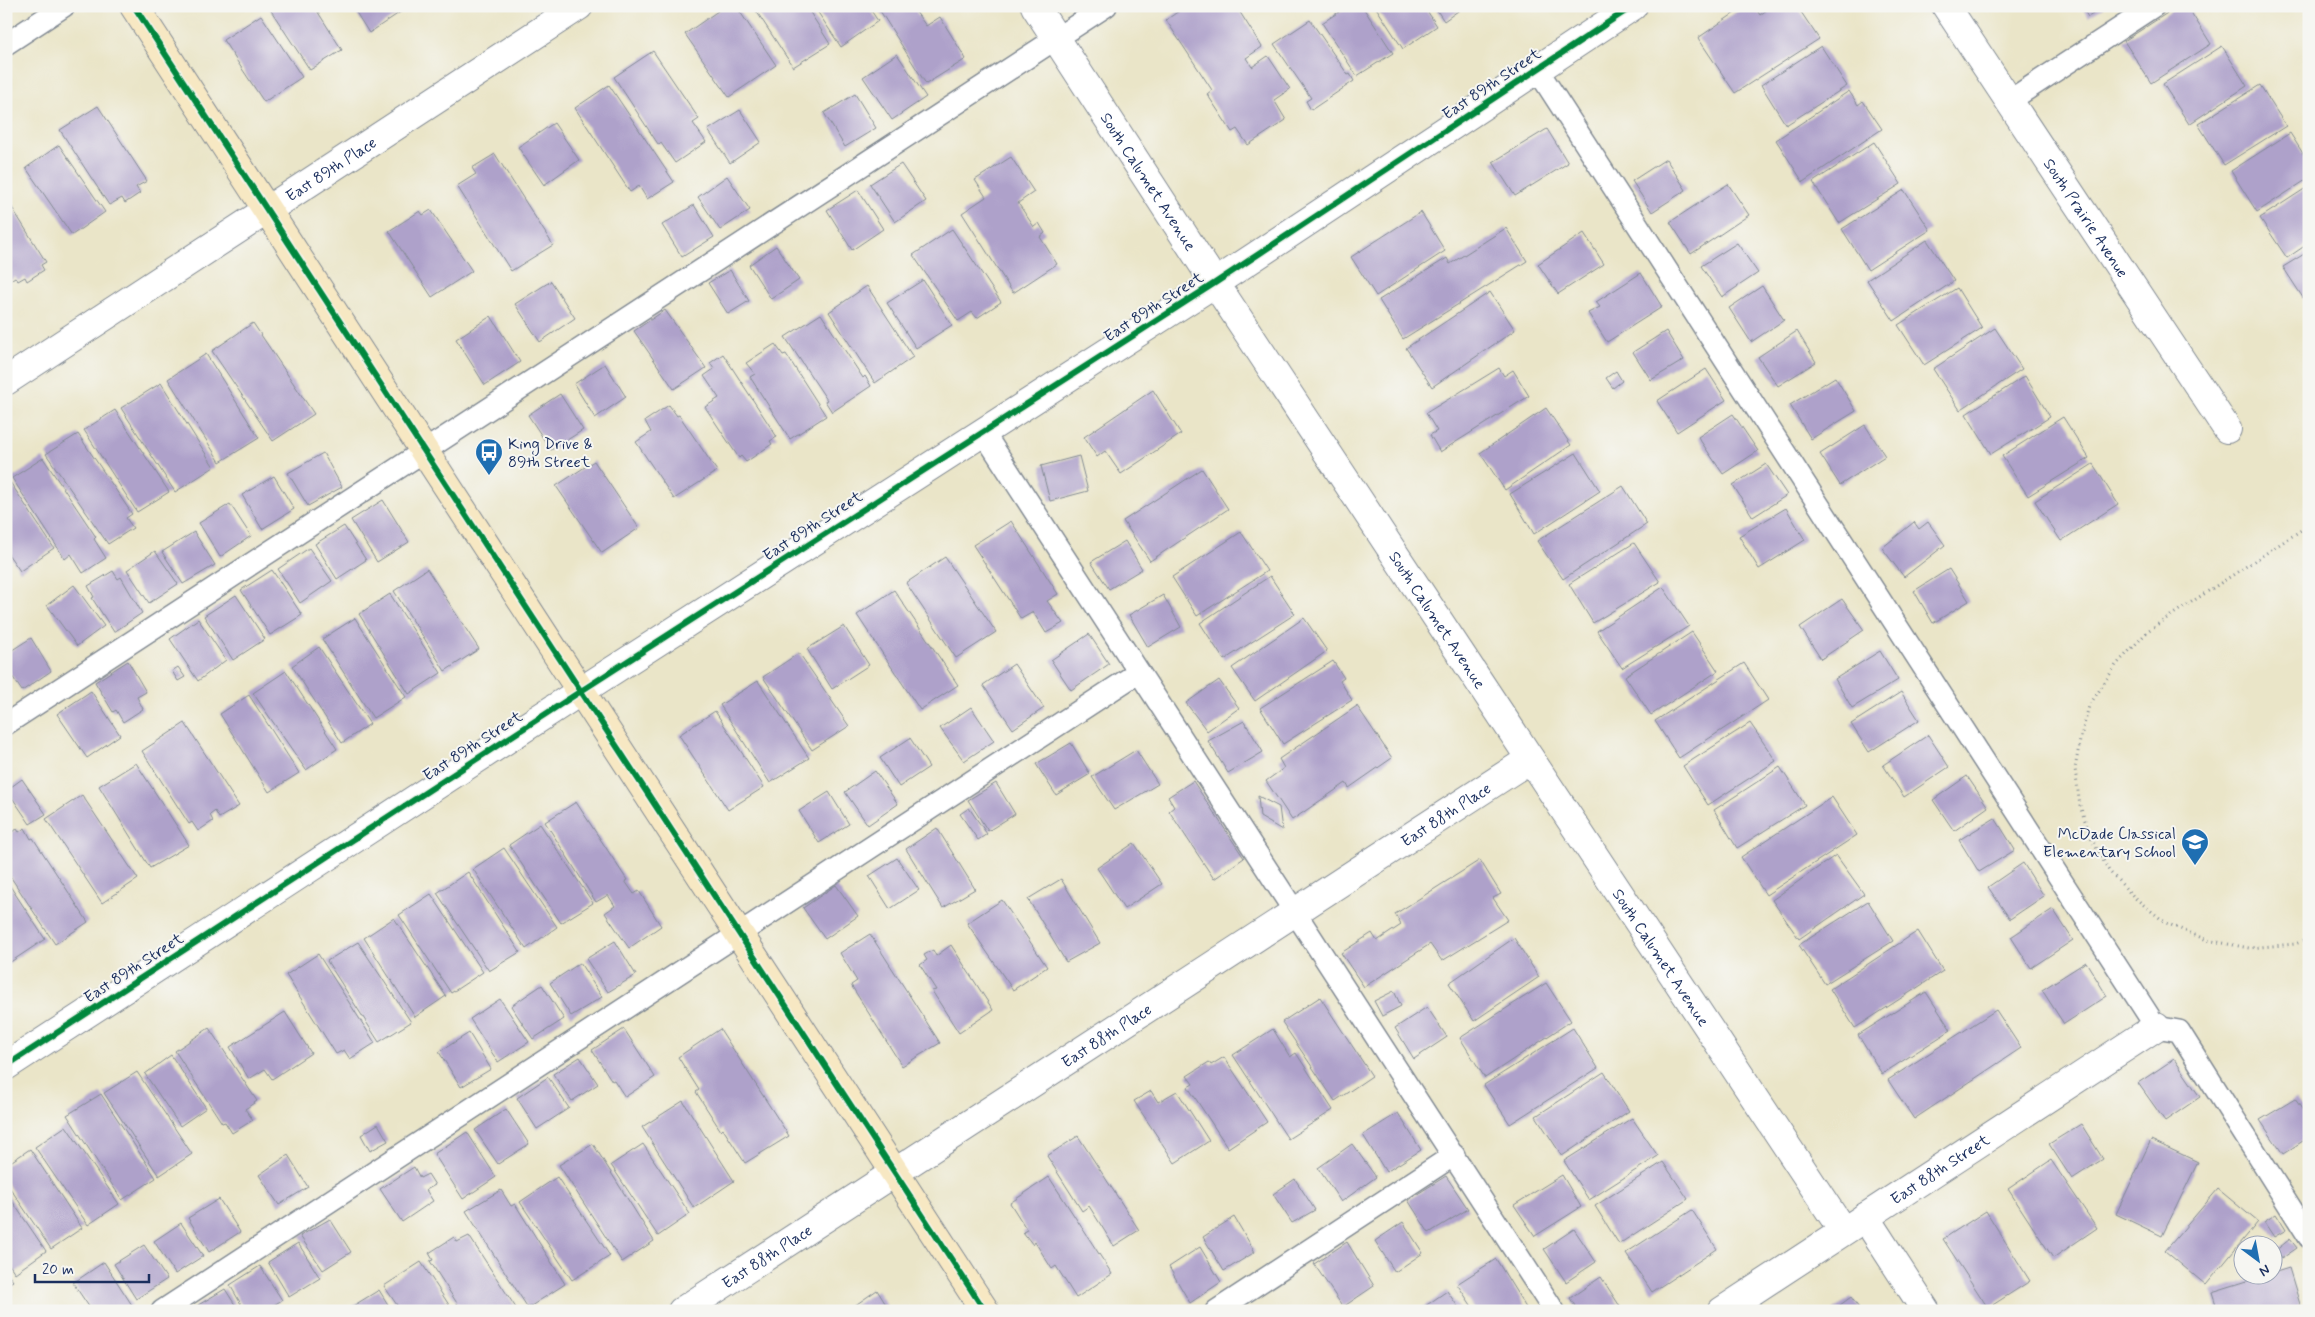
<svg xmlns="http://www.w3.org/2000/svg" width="2315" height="1317" viewBox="0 0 2315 1317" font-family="Mynerve,sans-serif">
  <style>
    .building { fill: #aea1ca }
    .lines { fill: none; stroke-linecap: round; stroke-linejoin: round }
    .lane-casing { stroke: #828a93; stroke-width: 24 }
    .street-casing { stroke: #828a93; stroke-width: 30 }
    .secondary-casing { stroke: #828a93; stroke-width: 30 }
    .path { stroke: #828a93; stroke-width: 3; stroke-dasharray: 1 4; stroke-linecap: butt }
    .lane { stroke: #fff; stroke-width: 21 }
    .street { stroke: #fff; stroke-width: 28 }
    .secondary { stroke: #f7e8c3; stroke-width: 28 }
    .cycleway-casing { stroke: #f6f6f2; stroke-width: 9 }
    .cycleway { stroke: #00873e; stroke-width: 6 }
    .labels { text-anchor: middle; stroke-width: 4; stroke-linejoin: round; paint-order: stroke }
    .street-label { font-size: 16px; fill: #1b2f5e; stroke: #f6f6f2 }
    .poi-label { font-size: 16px; fill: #1b2f5e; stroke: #f6f6f2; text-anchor: start }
  </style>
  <rect width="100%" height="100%" fill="#f6f6f2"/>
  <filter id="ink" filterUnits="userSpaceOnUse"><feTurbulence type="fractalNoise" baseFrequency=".02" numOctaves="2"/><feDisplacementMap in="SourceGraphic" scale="10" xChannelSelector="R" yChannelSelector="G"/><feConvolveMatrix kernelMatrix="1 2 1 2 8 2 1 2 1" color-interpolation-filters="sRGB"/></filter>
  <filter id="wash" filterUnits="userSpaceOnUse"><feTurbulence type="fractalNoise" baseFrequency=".0096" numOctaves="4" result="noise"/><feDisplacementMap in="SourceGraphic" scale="20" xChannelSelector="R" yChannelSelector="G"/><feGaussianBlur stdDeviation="1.12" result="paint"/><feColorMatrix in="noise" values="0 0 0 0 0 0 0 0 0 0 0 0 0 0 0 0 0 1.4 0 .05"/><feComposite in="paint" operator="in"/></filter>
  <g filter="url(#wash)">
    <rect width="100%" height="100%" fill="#eae5c8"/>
    <g id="blocks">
      <path class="building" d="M268 6H314L342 50 310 70Z
        M352 6H403L405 9 369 33Z
        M725 6H736L776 65 729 97 685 34Z
        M753 6H806L830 44 793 67Z
        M817 6H868L878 21 841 47 815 8Z
        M877 6H925L916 12 926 26 940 17 966 59 926 84Z
        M1186 6H1236L1262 47 1246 58 1252 67 1268 56 1290 89 1274 100 1286 120 1248 145 1237 129 1232 132 1207 94 1212 90 1166 20Z
        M1348 6H1362L1393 53 1357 76 1322 23Z
        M1375 6H1424L1437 26 1403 49Z
        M1434 6H1465L1444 21Z
        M1745 6H1754L1760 15 1772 6H1797L1819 39 1735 93 1698 38Z
        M2081 6H2106L2088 17Z
        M2178 6H2187L2211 44 2151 83 2124 41Z
        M261 15 302 77 264 102 223 40Z
        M1310 20 1348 75 1350 74 1354 81 1311 110 1306 101 1311 98 1274 44Z
        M1821 46 1847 86 1786 125 1761 85Z
        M2222 46 2247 86 2189 124 2163 84Z
        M653 51 699 119 693 123 706 142 675 163 661 143 658 144 614 77Z
        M897 54 926 97 892 120 863 77Z
        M609 85 674 182 647 199 639 186 630 192 575 108Z
        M2260 85 2286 126 2224 165 2198 124Z
        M1849 91 1858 105 1863 101 1882 129 1803 182 1776 140Z
        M855 94 876 128 845 147 824 113Z
        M98 106 147 181 136 187 140 193 125 203 122 198 109 205 60 130Z
        M740 110 761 142 730 163 708 130Z
        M554 123 579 160 544 185 518 147Z
        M1547 129 1568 163 1515 196 1493 162Z
        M2290 133 2309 163V178L2257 212 2231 171Z
        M1874 142 1901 184 1839 223 1813 182Z
        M59 145 105 212 72 235 26 168Z
        M495 154 553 245 511 271 457 186 476 174 472 168Z
        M1011 157 1034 192 1018 203 1034 227 1039 223 1045 233 1040 237 1057 264 1013 293 962 213 986 197 975 180Z
        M1666 159 1686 190 1652 212 1632 181Z
        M901 164 926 201 895 222 870 184Z
        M727 176 750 210 720 230 698 197Z
        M1728 184 1749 215 1691 254 1670 222Z
        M2309 186V243L2287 258 2260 218Z
        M858 190 883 229 852 250 827 210Z
        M1904 190 1930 230 1868 270 1842 229Z
        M6 198 46 262 41 265 44 270 27 281 25 277 18 281 15 277 6 283Z
        M694 205 714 237 682 257 662 225Z
        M431 210 472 271 432 297 389 231 420 211 423 215Z
        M1421 212 1445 251 1376 296 1351 257Z
        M1506 228 1527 261 1403 339 1379 300 1447 258 1450 264Z
        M952 229 1001 302 977 318 972 312 958 321 913 255Z
        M1584 233 1604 264 1558 294 1538 264Z
        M1927 240 1954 281 1894 321 1867 280Z
        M1737 243 1758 273 1722 297 1701 266Z
        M776 246 799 280 771 299 749 265Z
        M2309 251V307L2283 267Z
        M730 270 749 301 728 314 708 283Z
        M1641 273 1662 307 1607 342 1588 313 1600 307 1596 302Z
        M923 280 952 325 916 348 887 303Z
        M551 281 575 318 540 342 515 304Z
        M867 286 913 357 875 383 829 312Z
        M1762 286 1784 320 1751 342 1729 308Z
        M1957 288 1982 328 1924 365 1898 325Z
        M1490 292 1515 330 1432 387 1406 348Z
        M665 310 706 368 674 389 634 331Z
        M821 314 863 378 865 376 871 386 832 412 825 401 827 400 785 337Z
        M491 316 520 362 485 385 456 339Z
        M253 323 314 414 273 441 212 351Z
        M1995 328 2022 369 1960 410 1933 369Z
        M1666 331 1684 360 1651 380 1633 352Z
        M1797 331 1816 362 1778 386 1758 357Z
        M775 344 783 355 786 354 826 416 790 439 750 377 755 374 746 363Z
        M206 354 259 438 220 462 168 379Z
        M723 354 777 437 770 441 772 444 746 462 741 456 739 458 705 407 719 398 704 376 714 369 710 363Z
        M605 364 626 397 595 418 574 384Z
        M1499 368 1504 376 1513 370 1529 396 1440 452 1430 435 1437 431 1426 413Z
        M1706 369 1726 400 1677 432 1657 401Z
        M1616 371 1622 381 1613 388 1606 378Z
        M2025 376 2050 417 1991 454 1966 414Z
        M1835 377 1856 411 1811 439 1790 405Z
        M161 383 214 467 175 492 121 408Z
        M1153 390 1181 434 1121 474 1105 451 1097 457 1084 437Z
        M560 394 583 430 551 450 528 415Z
        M669 405 677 416 679 415 717 471 674 499 636 442 651 432 645 421Z
        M1546 408 1571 445 1505 490 1480 453Z
        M115 410 169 492 137 512 84 430Z
        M1733 414 1758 451 1723 474 1698 437Z
        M2063 417 2089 458 2028 496 2002 456Z
        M1865 425 1885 456 1840 485 1820 454Z
        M78 434 132 514 126 518 133 528 108 544 46 454Z
        M323 453 342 487 308 506 288 473Z
        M1576 453 1600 491 1534 534 1510 494Z
        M1079 456 1088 491 1050 501 1041 466Z
        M43 458 96 537 94 539 106 558 83 573 71 554 65 559 12 478Z
        M594 461 639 528 602 553 556 486Z
        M1766 464 1787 495 1753 517 1733 485Z
        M2093 464 2118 504 2061 541 2035 501Z
        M1202 469 1228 509 1150 561 1123 521Z
        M6 476 54 548 20 571 6 551Z
        M274 476 294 509 262 529 242 495Z
        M1623 486 1647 524 1563 579 1537 541Z
        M383 500 409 542 377 562 351 520Z
        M230 504 251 536 220 557 199 523Z
        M1786 508 1805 540 1759 569 1739 536Z
        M1011 521 1058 594 1047 601 1063 623 1046 633 1033 612 1021 619 973 545Z
        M1914 522 1919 529 1928 522 1945 545 1904 577 1882 548Z
        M344 526 366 560 337 579 315 544Z
        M194 532 215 565 183 584 162 552Z
        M1241 532 1267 571 1197 616 1172 577Z
        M1125 541 1142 569 1109 589 1091 562Z
        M1634 543 1660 582 1593 623 1569 584Z
        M309 548 332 581 300 603 278 569Z
        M155 551 178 584 149 603 127 570Z
        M945 557 996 632 956 658 906 583Z
        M427 569 479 649 445 671 394 591Z
        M1949 569 1969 601 1933 623 1914 591Z
        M272 570 302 615 270 635 241 590Z
        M113 571 118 579 121 577 142 613 114 632 92 598 94 597 88 586Z
        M1270 576 1295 614 1224 660 1200 623Z
        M74 585 104 626 77 646 47 605Z
        M1663 587 1689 626 1622 668 1597 631Z
        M894 590 958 685 920 710 857 615Z
        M390 594 441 673 409 694 359 614Z
        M236 595 265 639 233 660 204 616Z
        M1163 595 1181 627 1148 647 1129 615Z
        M1842 599 1864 630 1821 659 1800 627Z
        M355 618 406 697 373 718 322 639Z
        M1304 618 1327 651 1255 701 1232 668Z
        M198 619 226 660 198 681 170 639Z
        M844 626 869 665 832 689 807 649Z
        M1692 632 1718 671 1651 715 1625 676Z
        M1089 634 1109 664 1071 690 1051 660Z
        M31 638 51 671 22 691 6 667V654Z
        M319 647 370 724 342 743 292 666Z
        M1880 651 1898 680 1852 708 1835 679Z
        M799 653 849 726 812 750 763 677Z
        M128 661 146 692 137 697 143 709 123 722 116 710 113 712 95 682Z
        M1333 661 1344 678 1340 681 1352 700 1283 744 1260 708Z
        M1744 663 1768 700 1679 758 1655 721Z
        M1014 664 1044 708 1013 729 983 685Z
        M178 667 185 677 178 681 172 671Z
        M286 671 337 749 306 770 253 693Z
        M1219 680 1239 708 1207 731 1186 703Z
        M758 681 809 758 770 783 720 705Z
        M91 691 120 735 87 758 57 714Z
        M1901 692 1919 720 1869 752 1851 724Z
        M249 695 299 773 269 792 220 714Z
        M1357 706 1392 758 1349 788 1346 783 1292 820 1266 781 1284 768 1279 759Z
        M971 707 994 741 964 761 940 728Z
        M715 711 764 787 728 810 679 735Z
        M1244 721 1263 752 1228 773 1208 741Z
        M185 723 239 806 219 818 215 811 210 815 213 821 198 831 192 822 189 824 142 751Z
        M1750 723 1776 761 1708 805 1683 766Z
        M1928 735 1949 767 1904 797 1883 765Z
        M910 738 929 767 899 787 880 758Z
        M1071 743 1090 774 1056 795 1036 764Z
        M1136 750 1158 784 1114 810 1092 777Z
        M136 763 189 845 150 868 99 786Z
        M1780 767 1805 805 1737 848 1714 810Z
        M875 771 898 804 868 825 845 792Z
        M1967 776 1988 807 1954 831 1933 800Z
        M22 779 46 814 30 824 7 790Z
        M1193 781 1244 858 1214 879 1169 811 1174 807 1168 797Z
        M996 783 1015 814 988 831 968 800Z
        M829 792 849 824 819 843 799 811Z
        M82 795 138 879 102 903 46 819Z
        M1258 796 1279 807 1282 830 1260 817Z
        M1832 797 1857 835 1766 895 1741 857Z
        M576 802 627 880 625 881 634 894 639 891 661 926 629 948 605 913 615 906 608 895 596 902 545 822Z
        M969 808 987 834 978 840 960 814Z
        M1995 818 2015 850 1979 872 1959 840Z
        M540 824 593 903 561 923 509 845Z
        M25 828 31 839 33 838 88 922 55 944 6 870V836L17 829 19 832Z
        M937 828 975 889 943 908 906 849Z
        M1134 843 1162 884 1124 909 1097 868Z
        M504 848 557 927 526 949 473 869Z
        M1836 855 1864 894 1799 939 1772 900Z
        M897 858 919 890 890 909 869 876Z
        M1480 860 1501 894 1493 898 1508 920 1442 961 1430 944 1364 987 1341 953 1372 933 1377 941 1401 925 1395 914Z
        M2023 863 2044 896 2010 919 1988 887Z
        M468 872 520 952 489 971 437 893Z
        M1061 879 1100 943 1066 962 1028 899Z
        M6 880 45 939 6 965Z
        M836 885 858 916 825 939 803 908Z
        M431 894 483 972 451 993 399 915Z
        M1002 900 1047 967 1013 990 967 923Z
        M1868 901 1893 941 1825 984 1799 945Z
        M2053 909 2073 940 2031 968 2011 937Z
        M394 918 446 996 415 1017 364 938Z
        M1918 931 1943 971 1855 1028 1830 989Z
        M870 934 940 1043 902 1066 851 985 857 981 840 953Z
        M1514 938 1539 977 1474 1021 1449 983Z
        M615 941 636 975 608 992 586 959Z
        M358 942 411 1022 379 1042 327 961Z
        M951 945 993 1010 959 1033 932 991 936 990 920 965 927 960 924 955 933 950 936 956Z
        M318 954 375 1043 350 1059 344 1050 336 1054 286 975Z
        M2086 962 2107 996 2064 1024 2042 990Z
        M580 963 602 997 571 1016 550 983Z
        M1546 983 1571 1021 1485 1078 1460 1038Z
        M542 985 564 1019 533 1039 511 1006Z
        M1394 991 1401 1006 1382 1016 1374 1001Z
        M1926 992 1951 1030 1882 1074 1858 1035Z
        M1320 997 1372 1076 1335 1101 1282 1022Z
        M500 999 529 1042 498 1062 470 1019Z
        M1427 1007 1447 1037 1414 1059 1395 1028Z
        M1996 1010 2021 1048 1914 1119 1888 1080Z
        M285 1012 311 1053 272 1079 265 1069 249 1079 230 1047Z
        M209 1028 257 1101 245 1109 253 1120 232 1133 225 1122 222 1123 175 1051Z
        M1573 1028 1598 1068 1510 1124 1484 1085Z
        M624 1029 655 1077 625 1097 614 1080 612 1081 592 1050Z
        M720 1029 789 1136 745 1163 723 1129 721 1131 696 1092 699 1090 678 1057Z
        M1273 1029 1290 1057 1296 1053 1333 1110 1288 1139 1233 1055Z
        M469 1033 491 1069 461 1087 439 1052Z
        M171 1055 206 1108 180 1126 145 1074Z
        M580 1057 598 1084 572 1101 553 1074Z
        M1224 1057 1267 1122 1228 1148 1188 1087 1193 1084 1187 1076 1209 1062 1211 1065Z
        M2174 1059 2200 1097 2165 1121 2138 1083Z
        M137 1072 192 1154 159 1176 104 1093Z
        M1604 1072 1629 1111 1562 1156 1536 1116Z
        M548 1077 569 1108 537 1129 517 1098Z
        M1151 1091 1158 1102 1177 1091 1209 1141 1175 1163 1134 1101Z
        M101 1094 156 1178 122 1200 67 1115Z
        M2295 1099 2309 1119V1137L2283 1154 2260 1120Z
        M683 1101 734 1181 694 1208 642 1127Z
        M506 1109 529 1144 498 1164 475 1130Z
        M1398 1113 1421 1150 1386 1172 1363 1135Z
        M1632 1118 1658 1156 1589 1200 1564 1161Z
        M378 1124 388 1141 370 1151 361 1135Z
        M2081 1124 2103 1159 2072 1179 2049 1144Z
        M66 1126 119 1204 88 1225 35 1147Z
        M467 1132 496 1177 463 1199 434 1154Z
        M1078 1136 1139 1230 1114 1246 1089 1206 1082 1211 1047 1156Z
        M2151 1140 2198 1162 2162 1236 2116 1214Z
        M593 1144 654 1241 622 1262 559 1165Z
        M643 1144 690 1214 658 1236 611 1165Z
        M1352 1144 1376 1177 1341 1202 1318 1168Z
        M30 1149 82 1228 51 1249 6 1182V1165Z
        M288 1155 308 1187 279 1205 259 1175Z
        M2051 1160 2097 1228 2053 1258 2008 1189Z
        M1663 1162 1688 1199 1619 1244 1595 1206Z
        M414 1167 420 1178 428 1174 435 1185 426 1190 433 1201 402 1222 380 1189Z
        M1562 1175 1581 1207 1535 1236 1514 1205Z
        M1446 1176 1468 1209 1429 1233 1408 1200Z
        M557 1177 610 1256 572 1280 520 1202Z
        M1049 1177 1112 1274 1076 1298 1056 1266 1052 1269 1035 1242 1033 1245 1023 1232 1027 1230 1010 1203Z
        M1295 1179 1315 1210 1292 1223 1273 1194Z
        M2218 1189 2258 1222 2206 1285 2165 1251Z
        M501 1190 511 1206 515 1204 565 1284 528 1308 466 1211Z
        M6 1192 46 1251 15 1273 6 1260Z
        M219 1199 240 1232 209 1252 188 1218Z
        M1692 1210 1717 1249 1652 1292 1626 1253Z
        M1986 1211 2030 1281 1988 1308 1943 1239Z
        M2276 1214 2286 1230 2274 1237 2264 1222Z
        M1234 1217 1255 1252 1224 1271 1203 1237Z
        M330 1219 351 1252 323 1270 300 1236Z
        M1403 1222 1423 1253 1395 1272 1375 1241Z
        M181 1223 203 1256 175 1274 154 1241Z
        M1574 1229 1596 1262 1566 1282 1544 1249Z
        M469 1236 518 1311H462L430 1261 433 1260 429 1253 454 1237 457 1242Z
        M2290 1239 2297 1248 2281 1259 2275 1251Z
        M1347 1242 1374 1286 1343 1307 1314 1264Z
        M298 1243 320 1278 289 1297 268 1262Z
        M144 1245 167 1279 136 1299 114 1264Z
        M1200 1247 1221 1282 1190 1303 1169 1267Z
        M1496 1259 1528 1311H1475L1457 1284Z
        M104 1262 132 1305 123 1311H92L73 1283Z
        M421 1262 453 1311H401L384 1286Z
        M260 1266 282 1300 264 1311H245L230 1285Z
        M2289 1268 2302 1311H2218L2212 1292Z
        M6 1272 13 1281 6 1285Z
        M1601 1277 1623 1311H1578L1570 1298Z
        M225 1289 239 1311H197L195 1307Z
        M379 1290 392 1311H349L348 1309Z
        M877 1290 890 1311H847Z
        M1447 1291 1461 1311H1418Z
        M1851 1297 1861 1311H1832Z"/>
    </g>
  </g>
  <g filter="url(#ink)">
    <use href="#blocks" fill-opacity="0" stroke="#828a93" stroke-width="1"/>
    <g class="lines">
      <g class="lane-casing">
        <path id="lane" d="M6 44 64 6
          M1537 69 2156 1027 2179 1031 2309 1237
          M2009 101 2154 6
          M983 432 1554 1311
          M6 724 1106 6
          M162 1311 1139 672
          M1216 1311 1454 1155"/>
      </g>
      <g class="street-casing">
        <g id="street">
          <path id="s1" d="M1035 6 1215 283 1843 1231"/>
          <path id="s2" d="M1946 6 2227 429"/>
          <path id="s3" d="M6 381 579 6"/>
          <path d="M6 1066 581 691 1215 283 1633 6"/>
          <path d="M1865 1217 1926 1311"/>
          <path id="s4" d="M682 1311 1530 759"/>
          <path id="s5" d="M1722 1311 2156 1027"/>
        </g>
      </g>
      <g class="secondary-casing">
        <path id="secondary" d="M134 6 985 1311"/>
      </g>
      <path class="path" d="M2309 525 2149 630 2116 665 2089 706 2080 740 2075 769 2080 806 2091 838 2109 871 2135 898 2166 923 2207 940 2249 948 2295 944 2309 939"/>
      <use href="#lane" class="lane"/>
      <use href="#street" class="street"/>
      <use href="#secondary" class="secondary"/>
      <g class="cycleway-casing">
        <path id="cycleway" d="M134 6 985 1311
          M6 1066 581 691 1215 283 1633 6"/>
      </g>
      <use href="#cycleway" class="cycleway"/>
    </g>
  </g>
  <defs>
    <g id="bus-pin" transform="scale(1.4375)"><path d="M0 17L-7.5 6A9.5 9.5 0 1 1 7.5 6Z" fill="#1f6fb2" stroke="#f6f6f2"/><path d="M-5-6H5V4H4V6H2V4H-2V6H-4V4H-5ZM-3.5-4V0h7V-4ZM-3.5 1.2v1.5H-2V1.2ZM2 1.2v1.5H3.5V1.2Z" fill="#fff"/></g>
    <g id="school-pin" transform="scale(1.4375)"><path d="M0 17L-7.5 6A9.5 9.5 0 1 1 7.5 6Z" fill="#1f6fb2" stroke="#f6f6f2"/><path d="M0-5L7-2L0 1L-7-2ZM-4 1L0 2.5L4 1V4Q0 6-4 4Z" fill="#fff"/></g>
  </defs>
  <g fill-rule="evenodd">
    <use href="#bus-pin" x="489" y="452"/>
    <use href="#school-pin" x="2195" y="842"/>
  </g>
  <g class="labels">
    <g class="street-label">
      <text transform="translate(1491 83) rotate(-34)" y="6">East 89th Street</text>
      <text dy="6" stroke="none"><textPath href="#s3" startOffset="388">East 89th Place</textPath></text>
      <text dy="6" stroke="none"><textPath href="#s1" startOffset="209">South Calumet Avenue</textPath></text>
      <text dy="6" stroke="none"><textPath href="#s2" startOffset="254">South Prairie Avenue</textPath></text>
      <text transform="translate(1153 306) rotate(-33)" y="6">East 89th Street</text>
      <text transform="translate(812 525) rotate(-33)" y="6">East 89th Street</text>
      <text dy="6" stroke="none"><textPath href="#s1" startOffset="734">South Calumet Avenue</textPath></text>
      <text transform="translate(472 745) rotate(-33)" y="6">East 89th Street</text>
      <text dy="6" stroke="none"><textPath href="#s4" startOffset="911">East 88th Place</textPath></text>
      <text dy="6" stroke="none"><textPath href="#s1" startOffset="1139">South Calumet Avenue</textPath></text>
      <text transform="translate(133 967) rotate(-33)" y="6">East 89th Street</text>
      <text dy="6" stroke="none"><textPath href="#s4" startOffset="506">East 88th Place</textPath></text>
      <text dy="6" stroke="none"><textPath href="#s5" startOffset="260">East 88th Street</textPath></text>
      <text dy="6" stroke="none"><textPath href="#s4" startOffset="101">East 88th Place</textPath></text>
    </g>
    <g class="poi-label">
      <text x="508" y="449">King Drive &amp;<tspan x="508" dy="18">89th Street</tspan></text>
      <text x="2176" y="839" text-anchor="end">McDade Classical<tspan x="2176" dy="18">Elementary School</tspan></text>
    </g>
  </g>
  <rect width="2315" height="1317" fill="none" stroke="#f6f6f2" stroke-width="25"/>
  <g transform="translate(2258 1260) rotate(148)"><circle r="24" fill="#f6f6f2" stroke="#9ea6b7"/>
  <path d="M0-4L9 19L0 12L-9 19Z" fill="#1f6fb2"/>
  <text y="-8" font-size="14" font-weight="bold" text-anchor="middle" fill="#1b2f5e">N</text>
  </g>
  <path d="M35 1274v8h114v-8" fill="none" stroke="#1b2f5e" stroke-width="2.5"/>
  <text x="42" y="1274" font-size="15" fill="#1b2f5e" stroke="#f6f6f2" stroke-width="4" paint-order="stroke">20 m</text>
</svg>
